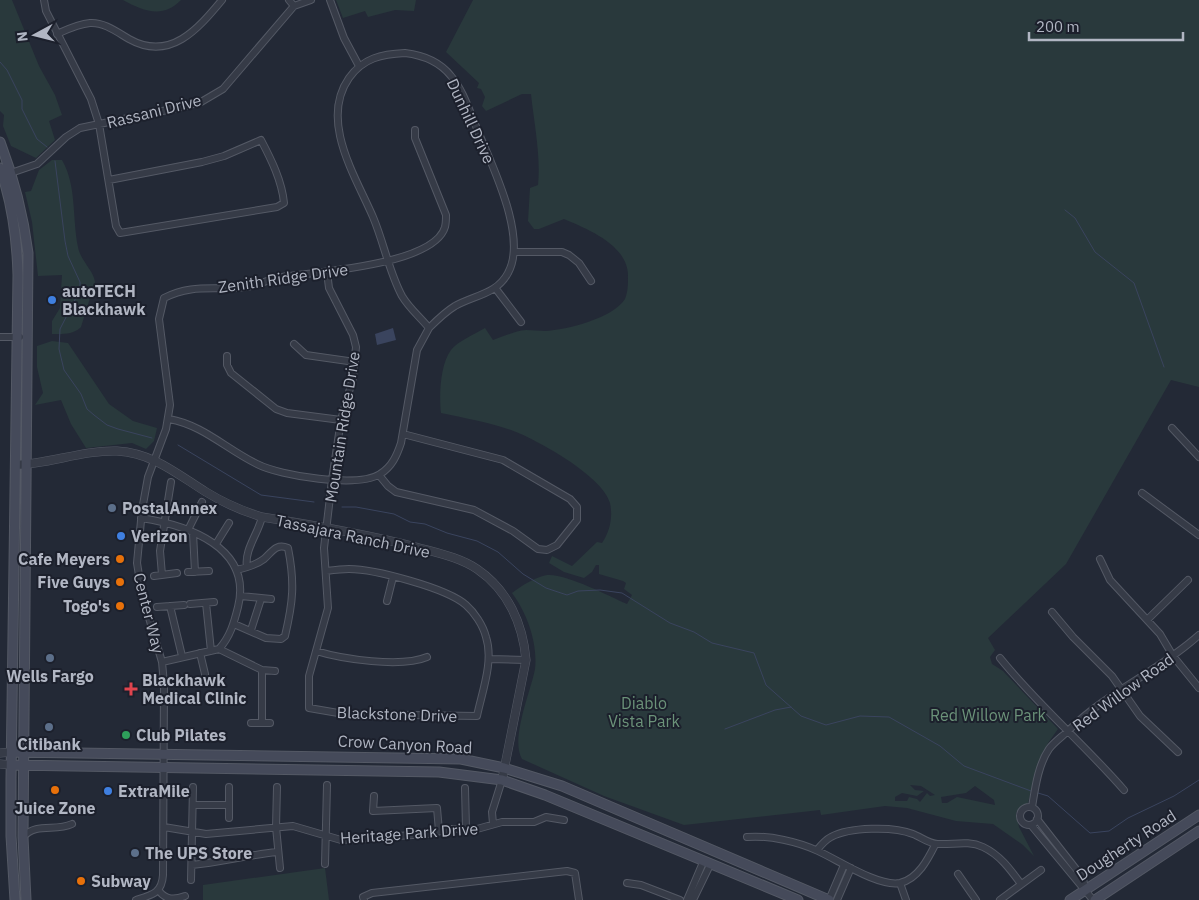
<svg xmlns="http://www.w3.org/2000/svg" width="1199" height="900" viewBox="0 0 1199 900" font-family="'IBM Plex Sans',sans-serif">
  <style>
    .green { fill: #29393c; fill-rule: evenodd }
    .water { fill: #3a445e }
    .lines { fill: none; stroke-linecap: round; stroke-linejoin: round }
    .stream { stroke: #3a445e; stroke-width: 1 }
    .minor-casing { stroke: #545965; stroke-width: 8 }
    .tertiary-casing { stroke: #545965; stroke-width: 9 }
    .secondary-casing { stroke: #545965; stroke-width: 11 }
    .minor { stroke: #363b47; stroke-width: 6 }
    .tertiary { stroke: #363b47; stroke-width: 8 }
    .secondary { stroke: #454a5a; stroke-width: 9 }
    .shop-dot { fill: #3f7fe0; stroke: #1c202c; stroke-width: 2 }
    .service-dot { fill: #5c6f8a; stroke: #1c202c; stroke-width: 2 }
    .food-dot { fill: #e8710a; stroke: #1c202c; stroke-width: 2 }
    .health-dot { fill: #e0444e; stroke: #1c202c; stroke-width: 2 }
    .leisure-dot { fill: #2e9e5b; stroke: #1c202c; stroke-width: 2 }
    .labels { text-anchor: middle; stroke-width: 4; stroke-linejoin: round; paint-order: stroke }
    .street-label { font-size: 16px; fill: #b1b6c3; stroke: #1c202c }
    .poi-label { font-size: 16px; font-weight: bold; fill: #b1b6c3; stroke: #1c202c; text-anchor: start }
    .park-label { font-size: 16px; fill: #6b9279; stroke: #1c202c }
  </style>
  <rect width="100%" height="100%" fill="#232936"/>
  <path class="green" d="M0 0H12L39 66 55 95 62 115 49 121 55 140 36 158 11 146 3 126 4 115 0 111Z
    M123 0H181C163 19 143 11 123 0Z
    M336 0H416L414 11 395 10 368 17 365 11 343 18Z
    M473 0H1199V387L1171 380 1066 564 988 638 995 650 990 657 992 664 1003 671 1058 729 1048 743 1038 764 1028 803 1020 807 1016 813 1019 827 1034 856 1023 845 993 824 956 821 907 808 885 806 821 815 820 810 684 825 604 796 522 759C510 739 531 691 535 669 538 643 527 613 512 593 523 585 533 578 547 575 565 573 609 596 627 604L632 595 624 589 626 583 623 581 599 574V565H596L592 572 584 578 564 572 549 563 552 556 572 566 597 542 602 543C610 531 613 517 610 503 603 476 536 439 511 430 488 422 464 418 441 413 439 396 440 365 451 350 458 341 475 334 485 328L493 340C504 336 515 331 526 330 532 330 539 331 545 331 567 330 613 318 625 299 628 292 628 284 628 277 629 245 587 229 564 219L539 229H534L528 221 530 188 538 185C541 156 534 123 531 94H522L486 111 482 106 485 97 481 89 477 88 479 83 446 52ZM910 785 921 786 935 795 930 796 927 793 920 802 917 799 909 797 907 801H895V797L902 793 917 796 924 791 915 790ZM975 786 994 800 995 805 957 797 947 803H942L941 797 966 793Z
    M52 160H62C77 186 72 218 78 247 80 260 94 271 95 282L81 327C73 335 62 334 52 334V321L60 308 62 275 38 276 32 222 25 192 31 191 39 170Z
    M52 341 68 343 109 404 133 421 157 428 154 441 146 449 132 443 86 448 71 424 61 400 35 405 43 393 37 367V346Z
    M325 868 329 900H203V885Z"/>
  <path class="water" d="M393 328 396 340 377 345 375 334Z"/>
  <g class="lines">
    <path class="stream" d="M0 62 7 70 22 100V109L37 139 47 147
      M55 161 65 241 68 256 80 282V290L60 329 59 349 64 370 81 394 87 409 94 415 107 425 118 429 152 438
      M1065 210 1075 218 1095 252 1134 283 1164 367
      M178 445 261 495 314 502
      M342 507H356L394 514 410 522 425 524 447 533 477 541 498 552 523 574 546 588 567 595 578 591 600 590 622 593 670 623 694 632 712 643 754 653 766 685 801 716 826 725 860 716 889 717 940 746 964 766 1031 791
      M725 729 775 710 791 707
      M1038 793 1048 796 1090 833 1109 831 1128 818 1174 796 1199 780"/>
    <g class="minor-casing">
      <path id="minor" d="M44 0 46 11 91 99 99 124 116 226 120 233 277 207 284 203C282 181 271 159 261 140L224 156 202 162 109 180
        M289 0 294 6
        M330 0 344 38 359 66
        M57 34C68 29 78 24 90 23 104 22 117 32 129 39 170 62 198 29 222 0
        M405 53C422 55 440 62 451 76 464 91 470 113 478 131 492 166 528 237 508 273 497 294 475 295 455 306 445 312 437 320 429 328 420 317 409 308 402 296 389 272 384 243 373 217 356 177 319 121 349 78 363 58 382 54 405 53Z
        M8 174 37 164 66 137 80 128 177 108 201 102 223 89 294 6 311 0
        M515 252H562L569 255 579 263 591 281
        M496 289 521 322
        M0 337H20
        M294 344 306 355 355 362
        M227 356V365L231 373 276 409 287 413 341 420
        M169 419C203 425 226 449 257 464 280 476 358 488 380 474 392 467 397 455 401 443L417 350 429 328
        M1172 428 1199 457
        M379 475 388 486 396 492 474 510 513 531 538 549 547 550 557 545 577 520V507L570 499 503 460 403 434
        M1142 493 1199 535
        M141 518C187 525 253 547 238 607 234 623 230 637 219 649L162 662
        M188 530 202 502
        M193 533 195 572
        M216 544 229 523
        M1100 559 1110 580 1160 634 1173 656 1199 688
        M247 567C244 550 258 534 262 517
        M326 571C334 570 342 569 349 569 374 569 447 588 466 605 474 612 483 625 486 637 494 661 482 692 477 716L344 714 309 708V676L328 608 324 548 332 480 341 420 353 378 356 347 353 335 329 288 327 272
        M188 572 209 571
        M162 575 160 551 171 482
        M154 576 177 573
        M241 596 271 599
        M387 601 393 577
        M206 603 211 651
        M190 604 214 602
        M170 606 182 656
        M157 607 184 605
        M1052 612 1073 637 1112 676 1140 716 1178 752
        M1147 620 1188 580
        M234 624 266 638 281 639 285 636C293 602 295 583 288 548 276 543 272 552 264 559 256 565 245 568 236 570
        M251 630 261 599
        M219 649 262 670V723
        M316 651C342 659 401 668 427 657
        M200 653 205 674
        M1000 658C1038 705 1084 744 1124 790
        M489 659 526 660
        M262 670 275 671
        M251 723H270
        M229 787V818
        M277 787 276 827 280 868
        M465 788 466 828
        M374 796 373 811 437 808 439 831
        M193 805H228
        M1032 807C1035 789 1038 765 1049 749 1054 742 1063 736 1069 730 1107 692 1159 671 1199 635
        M1020 816a9 9 0 1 1 18 0a9 9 0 1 1-18 0Z
        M1037 819 1083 878 1085 889
        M493 824 492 812 502 780
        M1031 825 1093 900
        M164 827 206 834 293 826 341 840 427 834 450 829H477L502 822H534L546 817 564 820
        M23 837C37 822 55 832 72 824
        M747 837C769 835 799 842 818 851 838 860 878 887 900 883 918 879 928 859 935 845
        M817 850C821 845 825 840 831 837 849 827 894 826 913 834 921 837 929 844 938 844 953 845 968 840 983 847 1000 855 1010 869 1021 884
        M325 864 327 785
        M192 865C221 862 248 855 277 852
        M958 874 976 900
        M191 880 193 787
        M627 883 641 885 680 900
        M900 883 906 900
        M159 891C166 900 174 900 185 896
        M136 900C152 895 162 893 163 875L164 684 162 662 142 594 137 563 142 510 148 477 166 429 170 405 159 319 164 298C193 283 215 291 246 287 258 285 270 279 282 277 316 272 434 265 445 227 446 223 446 219 446 215L415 138V130
        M364 900 363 897 372 893 567 871 575 873 579 900
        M687 900 704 860
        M693 900 711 863
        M829 900 844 865
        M837 900 851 868
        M1000 900 1041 870"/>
    </g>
    <g class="tertiary-casing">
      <path id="tertiary" d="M15 465C49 464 83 450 117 451 153 453 177 474 206 492 224 503 242 511 262 517 313 525 365 534 416 547 437 553 459 557 477 569 508 590 523 624 526 660L502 780
        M0 753 12 752
        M0 764 12 765"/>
    </g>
    <g class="secondary-casing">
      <path id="secondary" d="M0 142C14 179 23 214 28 253L23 837 26 900
        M0 168C12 202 17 239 18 275L11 779V836L15 900
        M12 752 461 759 504 768 562 786 829 900
        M12 765 439 772 502 780 545 795 798 900
        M1070 900 1199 815
        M1095 900 1199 831"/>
    </g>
    <use href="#minor" class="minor"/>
    <use href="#tertiary" class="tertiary"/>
    <use href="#secondary" class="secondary"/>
  </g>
  <g class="shop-dot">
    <circle cx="52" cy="300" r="5"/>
    <circle cx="121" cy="536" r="5"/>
    <circle cx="108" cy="791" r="5"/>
  </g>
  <g class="service-dot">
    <circle cx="112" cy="508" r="5"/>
    <circle cx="50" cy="658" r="5"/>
    <circle cx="49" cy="727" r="5"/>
    <circle cx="135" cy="853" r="5"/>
  </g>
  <g class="food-dot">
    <circle cx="120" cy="559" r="5"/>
    <circle cx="120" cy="582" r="5"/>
    <circle cx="120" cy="606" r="5"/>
    <circle cx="55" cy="790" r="5"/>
    <circle cx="81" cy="881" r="5"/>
  </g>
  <path class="health-dot" d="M128.5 681.5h5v5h5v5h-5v5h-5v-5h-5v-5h5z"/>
  <circle class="leisure-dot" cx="126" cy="735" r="5"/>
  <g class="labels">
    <g class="street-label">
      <text transform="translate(154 111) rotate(-14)" y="6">Rassani Drive</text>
      <text transform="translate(471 121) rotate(65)" y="6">Dunhill Drive</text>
      <text transform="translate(283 278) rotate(-8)" y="6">Zenith Ridge Drive</text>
      <text transform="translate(342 427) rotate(-81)" y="6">Mountain Ridge Drive</text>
      <text transform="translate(353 536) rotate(12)" y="6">Tassajara Ranch Drive</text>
      <text transform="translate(149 613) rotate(76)" y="6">Center Way</text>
      <text transform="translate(1123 692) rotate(-36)" y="6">Red Willow Road</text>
      <text transform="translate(397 714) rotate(2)" y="6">Blackstone Drive</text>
      <text transform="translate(405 744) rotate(3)" y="6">Crow Canyon Road</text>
      <text transform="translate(409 833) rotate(-4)" y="6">Heritage Park Drive</text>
      <text transform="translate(1126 845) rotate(-33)" y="6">Dougherty Road</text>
    </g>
    <g class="poi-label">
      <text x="62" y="297">autoTECH<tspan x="62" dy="18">Blackhawk</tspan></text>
      <text x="122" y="514">PostalAnnex</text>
      <text x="131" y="542">Verizon</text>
      <text x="110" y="565" text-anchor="end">Cafe Meyers</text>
      <text x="110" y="588" text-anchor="end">Five Guys</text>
      <text x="110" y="612" text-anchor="end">Togo's</text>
      <text x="50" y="682" text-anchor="middle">Wells Fargo</text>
      <text x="142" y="686">Blackhawk<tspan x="142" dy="18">Medical Clinic</tspan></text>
      <text x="136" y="741">Club Pilates</text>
      <text x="49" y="750" text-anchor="middle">Citibank</text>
      <text x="118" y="797">ExtraMile</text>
      <text x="55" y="814" text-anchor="middle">Juice Zone</text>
      <text x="145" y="859">The UPS Store</text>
      <text x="91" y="887">Subway</text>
    </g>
    <g class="park-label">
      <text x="644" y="709">Diablo<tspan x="644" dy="18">Vista Park</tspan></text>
      <text x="988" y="721">Red Willow Park</text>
    </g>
  </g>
  <g transform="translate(35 35) rotate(263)" stroke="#1c202c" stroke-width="4" paint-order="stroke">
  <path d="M0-4L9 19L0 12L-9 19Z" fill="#b1b6c3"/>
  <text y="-8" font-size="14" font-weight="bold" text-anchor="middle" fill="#b1b6c3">N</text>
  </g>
  <path d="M1029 32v8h154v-8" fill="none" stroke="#b1b6c3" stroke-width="2.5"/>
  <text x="1036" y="32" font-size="15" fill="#b1b6c3" stroke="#1c202c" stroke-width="4" paint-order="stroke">200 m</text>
</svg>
